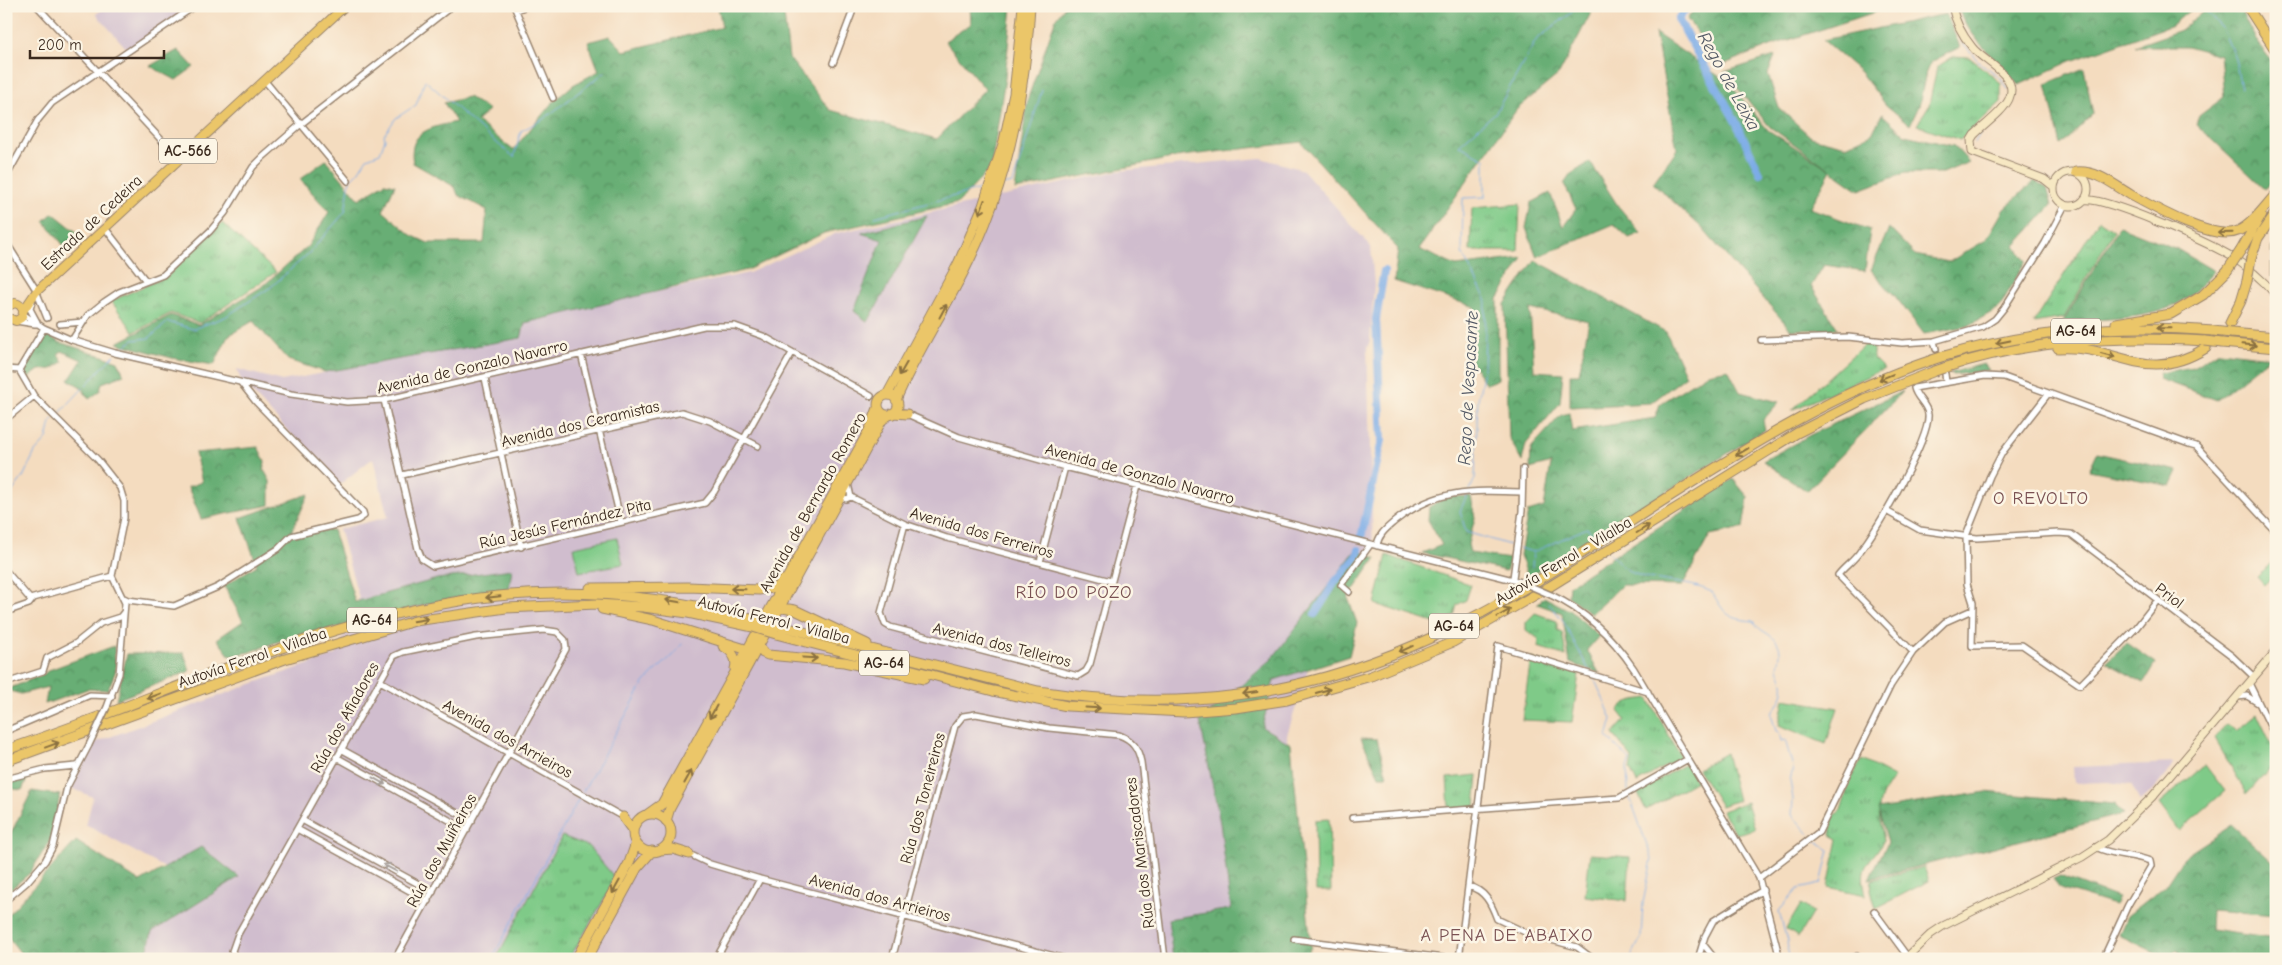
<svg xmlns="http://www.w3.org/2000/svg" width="2282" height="965" viewBox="0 0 2282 965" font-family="'Comic Neue',sans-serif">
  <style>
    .industrial { fill: #d0bdce }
    .grass { fill: url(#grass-tufts); stroke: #5d7a53 }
    .forest { fill: url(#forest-crowns); stroke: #516c49 }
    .cemetery { fill: url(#cemetery-stones); stroke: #5d7a53 }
    .garden { fill: #7fca88; stroke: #5d7a53 }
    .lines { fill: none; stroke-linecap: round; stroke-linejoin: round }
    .stream { stroke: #7cace7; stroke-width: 1 }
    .river { stroke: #7cace7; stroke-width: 8 }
    .street-tunnel { stroke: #cfb89f; stroke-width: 5; stroke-dasharray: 5 2.5; stroke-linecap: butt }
    .highway-tunnel { stroke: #cfb89f; stroke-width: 9; stroke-dasharray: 9 4.5; stroke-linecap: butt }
    .street-casing { stroke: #98836e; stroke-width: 8 }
    .secondary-casing { stroke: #98836e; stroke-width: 9 }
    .primary-casing { stroke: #98836e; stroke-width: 10 }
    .highway-casing { stroke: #98836e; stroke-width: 11 }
    .street { stroke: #fff; stroke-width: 5 }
    .secondary { stroke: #f7e8c3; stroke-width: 7 }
    .primary { stroke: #ebc669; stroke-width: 8 }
    .highway { stroke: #ebc669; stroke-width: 9 }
    .street-bridge-casing { stroke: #98836e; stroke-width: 8; stroke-linecap: butt }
    .highway-bridge-casing { stroke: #98836e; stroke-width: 11; stroke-linecap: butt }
    .street-bridge { stroke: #fff; stroke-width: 5 }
    .highway-bridge { stroke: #ebc669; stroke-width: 9 }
    .oneway { stroke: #8a7040 }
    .oneway2 { stroke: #a79f9a }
    .labels { text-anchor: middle; stroke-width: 5; stroke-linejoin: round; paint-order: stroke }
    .shield { fill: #fcf5e5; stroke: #75675a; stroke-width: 1 }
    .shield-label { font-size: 15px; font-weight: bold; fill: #3b2a1e }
    .street-label { font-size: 16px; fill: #3b2a1e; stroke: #fcf5e5 }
    .water-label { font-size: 18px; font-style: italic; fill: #525864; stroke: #fcf5e5 }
    .neighbourhood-label { font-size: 18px; letter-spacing: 1px; fill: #7a5153; stroke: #fcf5e5 }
  </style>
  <defs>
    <pattern id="grass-tufts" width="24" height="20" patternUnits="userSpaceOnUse" patternTransform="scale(1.25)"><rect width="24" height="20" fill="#7fca88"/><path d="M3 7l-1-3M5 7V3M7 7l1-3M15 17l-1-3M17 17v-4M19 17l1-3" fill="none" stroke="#69a46f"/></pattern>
    <pattern id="forest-crowns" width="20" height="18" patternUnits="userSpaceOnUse" patternTransform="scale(1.25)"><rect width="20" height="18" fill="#67ae74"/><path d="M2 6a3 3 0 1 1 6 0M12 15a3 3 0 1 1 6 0" fill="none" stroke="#568e5f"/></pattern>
    <pattern id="cemetery-stones" width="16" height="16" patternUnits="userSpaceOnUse" patternTransform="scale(1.25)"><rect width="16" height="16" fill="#7fca88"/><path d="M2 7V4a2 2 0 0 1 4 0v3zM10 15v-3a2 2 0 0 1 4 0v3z" fill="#69a46f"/></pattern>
  </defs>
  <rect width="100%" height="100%" fill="#fcf5e5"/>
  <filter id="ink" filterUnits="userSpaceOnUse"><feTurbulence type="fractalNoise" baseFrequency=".02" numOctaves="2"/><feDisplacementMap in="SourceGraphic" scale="10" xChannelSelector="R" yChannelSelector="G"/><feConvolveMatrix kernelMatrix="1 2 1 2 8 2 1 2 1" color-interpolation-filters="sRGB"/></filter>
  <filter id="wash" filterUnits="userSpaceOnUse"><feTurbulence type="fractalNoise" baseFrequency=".0096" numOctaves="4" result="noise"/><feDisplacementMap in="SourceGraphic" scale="20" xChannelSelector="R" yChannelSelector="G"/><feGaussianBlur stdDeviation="1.12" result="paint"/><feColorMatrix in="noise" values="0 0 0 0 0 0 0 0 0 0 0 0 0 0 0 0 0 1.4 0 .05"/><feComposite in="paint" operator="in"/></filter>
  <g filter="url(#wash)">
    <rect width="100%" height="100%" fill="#f4dcbf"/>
    <path class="industrial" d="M108 6H188L189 7 128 50 96 14Z
      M1261 158 1303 170 1371 247 1374 285 1370 340 1367 348 1373 550 1327 642 1308 669 1287 735 1291 959H145L152 932 239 877 201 847 165 868 86 825 93 797 71 788 94 743 251 684 336 655 359 598 339 529 388 517 373 458 339 485 241 381 237 369 282 381 440 350 527 319 749 273 837 233 1118 171Z
      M2175 763 2156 787 2140 802 2131 785 2107 782 2074 783 2073 767Z"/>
    <path class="grass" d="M1954 56 1969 57 2001 83V102L1960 140 1917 125 1929 105 1937 67Z
      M1520 204 1518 251H1470L1472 208Z
      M2099 220 2114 230 2064 318 2033 323Z
      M222 223 276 272 200 323 171 313 134 332 111 301 167 276Z
      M1865 344H1873V358L1884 369 1792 410Z
      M1387 555 1471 585 1466 600 1457 605 1454 616 1437 624 1375 604Z
      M1535 613 1557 621V630L1562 632 1566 656 1538 647 1539 639 1526 630V622Z
      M1531 658 1579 674 1572 722 1522 720Z
      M1648 698 1681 757 1637 783 1630 769 1632 758 1613 734 1625 720 1618 711C1624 700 1636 700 1648 698Z
      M1784 699 1838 708 1826 744 1779 725Z
      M2257 714 2276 754V762L2247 794 2215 739 2226 724 2236 731Z
      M1726 753 1738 800 1721 806 1698 769Z
      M1862 760 1894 777C1874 802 1878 811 1884 840 1870 865 1858 863 1866 895L1828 887 1838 839 1831 835 1833 817 1841 810 1851 778Z
      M1686 764 1696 781 1646 810 1637 792Z
      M1478 775 1475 807 1449 809 1447 778Z
      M1329 819 1331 891H1316L1315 820Z
      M562 836 588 846 616 879 569 959H496Z
      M1590 854 1630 857 1627 901 1585 896Z
      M1924 867 1929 881 1876 908 1871 890 1872 880Z"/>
    <path class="forest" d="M718 6H762L763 8 783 6 789 58 830 110 937 139 985 89 945 41 971 24 970 6H1012L1005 78 991 168 958 203 824 233 747 270 525 323 521 338 325 372 288 360 253 321 228 336 214 365 172 358 117 343 171 315 199 325 263 286 308 246 329 212 300 179 326 160 359 199 385 183 395 185 383 211 411 235 428 243H484L487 210 458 195 455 187 413 163C407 131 432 127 456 122L444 103 468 97 489 110 477 121 513 150 552 103 573 85 599 71 588 42 610 36 624 51 722 27Z
      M1065 6H1591L1593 9 1559 74 1517 109 1419 249 1456 266 1523 258 1498 299V379L1486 384 1471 362 1475 307 1394 281 1398 249 1301 142 1182 156 1015 190 1028 98 1056 18Z
      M1696 6H1894L1773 45 1722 65 1687 19Z
      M1958 6H2195L2172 25 2071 61 2019 85C2003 68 1961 28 1958 6Z
      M2210 6H2238L2259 45 2276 66V179L2265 189 2196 124 2199 116 2224 97 2220 55 2187 46H2135L2181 30Z
      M1946 14 1960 47 1931 62 1926 72 1919 106 1910 125 1886 105 1860 72 1823 40Z
      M1655 33 1729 83 1768 130 1831 170 1810 208 1870 230 1865 271 1824 265 1811 286 1838 329 1791 330 1701 227 1653 183 1677 149Z
      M178 50 194 67 176 80 150 66Z
      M1775 56 1768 74 1779 108 1811 137 1846 146 1872 134 1882 114 1905 135 1954 146 1969 162 1943 173H1905L1859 190 1770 127 1724 72Z
      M2084 68 2093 114 2061 145 2046 84Z
      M1590 162 1618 206 1641 233 1629 238 1614 224 1537 257 1526 228 1531 203 1550 193 1563 227 1576 209 1564 184 1571 174Z
      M2034 181 2047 188 2052 205 2015 246 2026 261 1999 308 1968 326 1924 334 1895 296 1871 270 1889 228 1915 255 1949 262 1986 240 2004 209Z
      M53 213 84 238 69 252 44 221Z
      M927 216 868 322 854 311 882 240 861 233Z
      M2119 226 2177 249 2214 271C2202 285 2190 298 2173 306 2144 320 2096 319 2063 322Z
      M1535 260 1666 332 1686 376 1651 403 1570 407V374H1579L1589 321 1530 309 1534 371 1563 373 1560 403 1526 444 1522 461 1509 438 1505 304Z
      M47 335 59 342 118 361 124 375 102 383 100 391 89 399 81 387 69 380 82 360 62 351 58 354 63 362 52 369 39 370 27 379 23 373 33 353Z
      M2219 351 2270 357 2217 400 2159 379V373L2193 367Z
      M1984 364 1989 370 1953 375 1950 373Z
      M1728 369 1740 392 1779 402 1763 420 1765 430 1600 534 1528 577 1520 555 1528 512 1544 507 1551 463 1530 469 1531 448 1561 415 1569 413 1572 431 1655 418 1660 404 1708 373Z
      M1903 391 1807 491 1763 461 1810 435Z
      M258 447 265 461 264 470 270 481V505L201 519 188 487 202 482 195 453Z
      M2097 453 2178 471 2171 486 2089 470Z
      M1733 479 1748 497 1743 528 1710 535 1682 586 1622 585 1591 614 1568 596 1569 585Z
      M309 494 291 532 333 530 355 602 437 579 512 569 509 589 439 601 343 627 293 636 250 652 230 656 217 639 243 621 224 586 257 565 240 518Z
      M1471 496 1475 518 1468 544 1470 553 1510 559 1506 571 1422 553 1442 545 1428 520 1429 507 1447 497Z
      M1356 550 1376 558 1348 598 1357 623 1349 656 1274 680 1262 727 1291 744 1311 947 1305 959H1173L1168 919 1231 909 1220 823 1200 721 1271 660Z
      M1544 597 1571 611 1599 636 1587 650 1599 673 1570 663 1562 613 1537 604Z
      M2127 643 2156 663 2144 683 2106 662Z
      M114 646 116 670 108 690 87 689 45 704 48 687 21 694 6 690 44 674 49 670Z
      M184 653 190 671 116 700 127 654Z
      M1361 738 1377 739 1387 776H1379Z
      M28 777 22 790 6 788 7 782Z
      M32 791 60 795 51 839 30 873 6 893V843Z
      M1986 792 2114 804 2124 814 1869 879 1888 842 1878 809Z
      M2232 825 2276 865V915L2211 910 2210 930 2276 939V959H2183L2177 950 2167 958 2119 935 2127 916 2165 886 2185 856Z
      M76 841 140 882 201 847 239 877 152 932 145 959H25L6 934V917Z
      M2060 876 2118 898 2114 905 2060 888 2053 879Z"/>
    <path class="cemetery" d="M1747 802 1755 829 1736 834 1722 811Z"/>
    <path class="garden" d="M617 538 623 564 579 572 574 547Z
      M2273 561 2276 564V573L2264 585 2257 577Z
      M2205 765 2225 791 2179 831 2159 804Z
      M1801 904 1813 912 1798 937 1786 929Z"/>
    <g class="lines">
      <path class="stream" d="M2201 6 2222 28 2235 58 2241 88
        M1962 42 1979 62 2000 77 2008 89
        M1974 143 1980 134
        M1002 185 1013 183 1042 90
        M875 217 985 188
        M119 351 133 340 149 338 168 322 193 329 225 317 271 287 309 253 345 212 350 180 358 172 367 158 380 153 385 139 384 135 396 118 416 105 425 80C455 106 483 133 514 157L521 131 545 118 605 72
        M57 416 114 355
        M1470 490 1475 478 1478 400 1484 369 1486 299 1462 253 1463 198 1485 197V159L1459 145 1496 112 1536 40 1580 6
        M1468 493 1460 511 1466 532 1516 547
        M6 500 23 477 35 452 47 439 51 422 54 419
        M1519 548 1533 552 1532 567
        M1533 552 1587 528 1597 539
        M1610 553C1617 560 1624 569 1633 573 1655 583 1687 580 1712 592 1725 614 1727 619 1754 621 1759 632 1769 632 1776 641 1783 650 1779 658 1778 667 1778 672 1782 677 1783 682 1785 695 1778 704 1771 714L1776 731 1779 732 1781 741 1785 740 1793 767 1790 781 1793 799 1792 815 1811 836
        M1548 603 1562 619 1590 672
        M1594 678 1612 719 1607 737 1630 760 1627 767 1628 791
        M583 791 644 683C656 669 671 659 682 644
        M1629 795 1652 859 1643 903 1641 938 1630 959
        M492 959 581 795
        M1789 959 1787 941 1779 911 1798 889 1821 884 1829 850 1814 840"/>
      <path class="river" d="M1688 6 1678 19 1736 122 1760 173
        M1361 538 1382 440 1376 319 1384 271
        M1315 614 1335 582 1357 557 1359 550"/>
    </g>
  </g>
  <g filter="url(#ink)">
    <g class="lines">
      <path class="street-tunnel" d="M1936 349 1944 371"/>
      <path class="highway-tunnel" d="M2208 346 2230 323"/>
      <g class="street-casing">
        <path id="street" d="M37 6 179 159
          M514 6 553 98
          M516 10 527 6
          M833 63 852 13 853 6
          M265 81 348 181
          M6 177 38 120 52 103 195 6
          M105 228 146 281
          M6 242 35 288 47 318
          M32 302 30 309 37 322
          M23 314 44 328 72 340 115 353 291 394 347 402 384 400 704 326H735L763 336 871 396
          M16 321 35 324
          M60 324 83 322
          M44 328 19 370 34 396 98 460 120 488 124 501V518L112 576 125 603 119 674 107 707
          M72 340 88 315 104 302 119 292 163 275 210 231 225 213 253 167 263 157 301 124 452 6
          M1761 340 1848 337 1902 343 1934 341 1983 327 1995 319 2004 308 2045 243 2065 205
          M1934 341 1936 349
          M581 354 621 522
          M6 369 19 370
          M1945 374 1946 382
          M485 378 521 547
          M2048 394 2002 453 1990 476 1966 536 1967 584 1973 603 1972 646 2022 645 2080 685 2136 628 2157 601
          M384 400 418 549 422 559 433 566 705 503 714 492 792 353
          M907 414 959 437 1065 467 1521 582
          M6 419 34 396
          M402 475 682 412 710 421 758 446
          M840 496 846 499 851 497 848 484
          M851 497 905 524 947 538 1111 581
          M1888 512 1920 530 1977 538 2058 533 2071 534 2232 656 2254 677
          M905 524 881 613 885 624 890 627 1078 676 1086 671 1090 664 1137 486
          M1377 546C1378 535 1386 529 1394 522 1434 489 1472 490 1521 492
          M1040 562 1065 467
          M6 571 30 599 112 576
          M1513 578 1522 511 1523 469
          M1349 592 1341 585 1370 545
          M1551 595C1586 611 1613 638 1634 669L1759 878 1780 959
          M124 598 128 600 174 606 218 587 278 549 291 536 358 520 364 516 363 512 256 402 241 383
          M6 612 29 604 33 599
          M1913 652 1838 575C1845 566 1855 560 1861 550 1877 529 1931 438 1928 414 1927 404 1916 398 1914 388L1985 376 2004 377 2189 444 2196 446 2276 532
          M380 681 623 817
          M6 683 43 671 47 658 76 643 101 623 120 617 124 612
          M2249 683 2276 738
          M2237 697 2247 696 2258 703
          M6 731 90 695 112 696
          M341 749 472 821
          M336 757 467 830
          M6 779 45 769 76 766
          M1352 818 1619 798 1688 759
          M302 820 433 892
          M297 829 428 901
          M2096 847C2113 856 2132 854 2150 861L2151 866 2128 905 2103 959
          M689 854 710 864 760 879 1066 959
          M1759 878 1819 832 1891 685 1913 652 1945 622 1972 610
          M1468 886C1485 890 1491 903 1497 919L1529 934 1577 947 1593 959
          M6 900 27 882 45 861 53 846 67 787 89 745
          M1874 911 1907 956
          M1294 939 1451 959
          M1703 944 1715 959
          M1857 956 1858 959
          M236 959 232 951 238 934 394 656 403 652 476 637 544 630 557 632 565 640 566 649 395 959
          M716 959 760 879
          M892 959 955 726 963 716 976 714 1049 728 1119 735C1133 740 1138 748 1141 762L1165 959
          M1459 959 1498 646 1648 692
          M1698 959 1705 936 1713 921 1763 890"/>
      </g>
      <g class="secondary-casing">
        <path id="secondary" d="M1952 6C1955 21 1962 35 1972 47 1983 62 2020 75 2009 99 2003 112 1985 124 1974 135L1971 140 1972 152 2044 179 2054 187
          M2054 189a17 17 0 1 1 34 0a17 17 0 1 1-34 0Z
          M2084 200C2106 197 2206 242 2229 255 2247 266 2262 279 2276 295
          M1905 959 1931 934 1943 926 2082 857 2108 840 2152 797 2276 651"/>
      </g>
      <g class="primary-casing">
        <path id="primary" d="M6 307 15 303C23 305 25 312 21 318L16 321 6 317
          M23 311 36 292 345 6"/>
      </g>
      <g class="highway-casing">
        <path id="highway" d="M2247 6 2276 51
          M2076 172C2097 170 2114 185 2131 195 2153 207 2214 242 2238 231 2252 225 2265 206 2276 194
          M2276 245V277
          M2241 250 2261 215
          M2251 258 2258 238 2276 212
          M2116 323 2171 314 2203 295 2227 271
          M2230 323 2241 301 2247 281
          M2231 333 2276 337
          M2222 343 2276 348
          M2058 348C2117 344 2145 386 2206 348
          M1941 357C2032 330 2118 323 2213 331
          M1944 368C2029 339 2117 336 2205 341
          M887 395 958 264 983 206 1004 141 1014 94 1023 6
          M878 405a10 10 0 1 1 20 0a10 10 0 1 1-20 0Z
          M896 400C915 355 943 313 965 269 1006 188 1025 96 1030 6
          M893 413 907 414
          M590 588 688 587 759 590 777 587 783 580
          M776 607 795 610 867 644
          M602 609 653 620 745 649 753 648
          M780 626 1038 691C1180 713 1304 697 1435 636 1516 599 1592 546 1667 498 1751 445 1836 392 1932 360
          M776 634 993 691 1067 706 1184 712 1236 708 1287 700 1371 676 1453 642 1549 587 1797 433 1864 399 1935 371
          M758 644 763 653 768 655 844 662 924 679
          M723 646C732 651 738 659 735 669
          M6 750C164 698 314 620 480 598 573 586 665 596 755 619
          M6 761 285 659 415 621 506 608 597 604 643 607 688 613 753 627
          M648 814 662 804 836 490 871 427 878 408
          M633 833a19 19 0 1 1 38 0a19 19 0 1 1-38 0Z
          M623 817 633 831
          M666 821 670 808 882 420 889 415
          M660 850 673 849 689 854
          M576 959 629 863 636 843
          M587 959 637 868 652 851"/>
      </g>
      <use href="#street" class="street"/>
      <use href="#secondary" class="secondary"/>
      <use href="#primary" class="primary"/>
      <use href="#highway" class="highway"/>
      <g class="street-bridge-casing">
        <path id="street-bridge" d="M1521 582 1551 595
          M89 745 107 707"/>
      </g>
      <g class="highway-bridge-casing">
        <path id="highway-bridge" d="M2227 271 2241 250
          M2247 281 2251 258
          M2213 331 2231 333
          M2205 341 2222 343
          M1932 360 1941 357
          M1935 371 1944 368
          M755 619 780 626
          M753 627 776 634"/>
      </g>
      <use href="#street-bridge" class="street-bridge"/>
      <use href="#highway-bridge" class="highway-bridge"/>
    </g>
    <defs><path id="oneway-shaft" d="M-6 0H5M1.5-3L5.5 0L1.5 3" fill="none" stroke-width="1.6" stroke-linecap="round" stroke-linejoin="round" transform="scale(1.25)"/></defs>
    <g class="oneway">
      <use href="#oneway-shaft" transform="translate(982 207) rotate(110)"/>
      <use href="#oneway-shaft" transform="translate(2225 233) rotate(179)"/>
      <use href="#oneway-shaft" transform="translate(943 311) rotate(-62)"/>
      <use href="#oneway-shaft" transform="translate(2164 328) rotate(-179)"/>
      <use href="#oneway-shaft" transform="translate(2003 342) rotate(168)"/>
      <use href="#oneway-shaft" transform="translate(2249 345) rotate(5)"/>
      <use href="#oneway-shaft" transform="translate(2108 355) rotate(16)"/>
      <use href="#oneway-shaft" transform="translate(903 369) rotate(120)"/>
      <use href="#oneway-shaft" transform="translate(1886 377) rotate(157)"/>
      <use href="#oneway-shaft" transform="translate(1742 452) rotate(149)"/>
      <use href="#oneway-shaft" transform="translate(1643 529) rotate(-32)"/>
      <use href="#oneway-shaft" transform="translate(738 589) rotate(-178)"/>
      <use href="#oneway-shaft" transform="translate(493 597) rotate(174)"/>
      <use href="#oneway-shaft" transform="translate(673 601) rotate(-171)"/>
      <use href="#oneway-shaft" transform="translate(1504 613) rotate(-30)"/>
      <use href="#oneway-shaft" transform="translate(421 620) rotate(-9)"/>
      <use href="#oneway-shaft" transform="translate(1406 649) rotate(156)"/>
      <use href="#oneway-shaft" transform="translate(810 658) rotate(3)"/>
      <use href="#oneway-shaft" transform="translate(1323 691) rotate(-16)"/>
      <use href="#oneway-shaft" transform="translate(1250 693) rotate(172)"/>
      <use href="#oneway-shaft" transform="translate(154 696) rotate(159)"/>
      <use href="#oneway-shaft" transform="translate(1093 708) rotate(3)"/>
      <use href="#oneway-shaft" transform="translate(713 712) rotate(119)"/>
      <use href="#oneway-shaft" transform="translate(52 745) rotate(-20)"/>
      <use href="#oneway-shaft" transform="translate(688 777) rotate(-61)"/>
      <use href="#oneway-shaft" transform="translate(616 887) rotate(119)"/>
    </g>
    <g class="oneway2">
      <use href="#oneway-shaft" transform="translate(379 781) rotate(29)"/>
      <use href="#oneway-shaft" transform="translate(390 868) rotate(-152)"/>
    </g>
  </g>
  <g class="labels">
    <g class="shield">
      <rect x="159" y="138.5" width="58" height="25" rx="4"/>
      <rect x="2051" y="318.5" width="50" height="25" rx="4"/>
      <rect x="347" y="607.5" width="50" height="25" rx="4"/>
      <rect x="1429" y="613.5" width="50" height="25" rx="4"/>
      <rect x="859" y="650.5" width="50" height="25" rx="4"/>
    </g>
    <g class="shield-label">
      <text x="188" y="156">AC-566</text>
      <text x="2076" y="336">AG-64</text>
      <text x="372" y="625">AG-64</text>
      <text x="1454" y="631">AG-64</text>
      <text x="884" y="668">AG-64</text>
    </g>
    <g class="street-label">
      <text transform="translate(91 222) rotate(-43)" y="6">Estrada de Cedeira</text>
      <text transform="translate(472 366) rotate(-13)" y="6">Avenida de Gonzalo Navarro</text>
      <text transform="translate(580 423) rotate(-13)" y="6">Avenida dos Ceramistas</text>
      <text transform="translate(1140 473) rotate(15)" y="6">Avenida de Gonzalo Navarro</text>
      <text transform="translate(812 502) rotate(-61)" y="6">Avenida de Bernardo Romero</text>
      <text transform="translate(565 523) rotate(-13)" y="6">Rúa Jesús Fernández Pita</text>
      <text transform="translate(982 532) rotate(16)" y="6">Avenida dos Ferreiros</text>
      <text transform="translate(1563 560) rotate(-31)" y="6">Autovía Ferrol - Vilalba</text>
      <text transform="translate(2170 595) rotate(37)" y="6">Priol</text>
      <text transform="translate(774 619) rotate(14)" y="6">Autovía Ferrol - Vilalba</text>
      <text transform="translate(1002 644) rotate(14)" y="6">Avenida dos Telleiros</text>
      <text transform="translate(252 657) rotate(-19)" y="6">Autovía Ferrol - Vilalba</text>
      <text transform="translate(344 717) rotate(-61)" y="6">Rúa dos Afiadores</text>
      <text transform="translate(508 738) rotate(29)" y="6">Avenida dos Arrieiros</text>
      <text transform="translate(922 798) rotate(-75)" y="6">Rúa dos Toneireiros</text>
      <text transform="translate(441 850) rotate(-61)" y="6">Rúa dos Muiñeiros</text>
      <text transform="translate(1139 853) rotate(-97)" y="6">Rúa dos Mariscadores</text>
      <text transform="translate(880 897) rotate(15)" y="6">Avenida dos Arrieiros</text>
    </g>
    <g class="water-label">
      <text transform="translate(1729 81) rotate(61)" y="6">Rego de Leixa</text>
      <text transform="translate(1468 388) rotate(-87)" y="6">Rego de Vespasante</text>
    </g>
    <g class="neighbourhood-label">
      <text x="2041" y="504">O REVOLTO</text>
      <text x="1074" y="598">RÍO DO POZO</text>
      <text x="1507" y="941">A PENA DE ABAIXO</text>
    </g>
  </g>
  <rect width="2282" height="965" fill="none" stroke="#fcf5e5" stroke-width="25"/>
  <path d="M30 50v8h134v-8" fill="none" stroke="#3b2a1e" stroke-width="2.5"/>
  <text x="38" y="50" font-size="15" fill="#3b2a1e" stroke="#fcf5e5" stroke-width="4" paint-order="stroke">200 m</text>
</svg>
